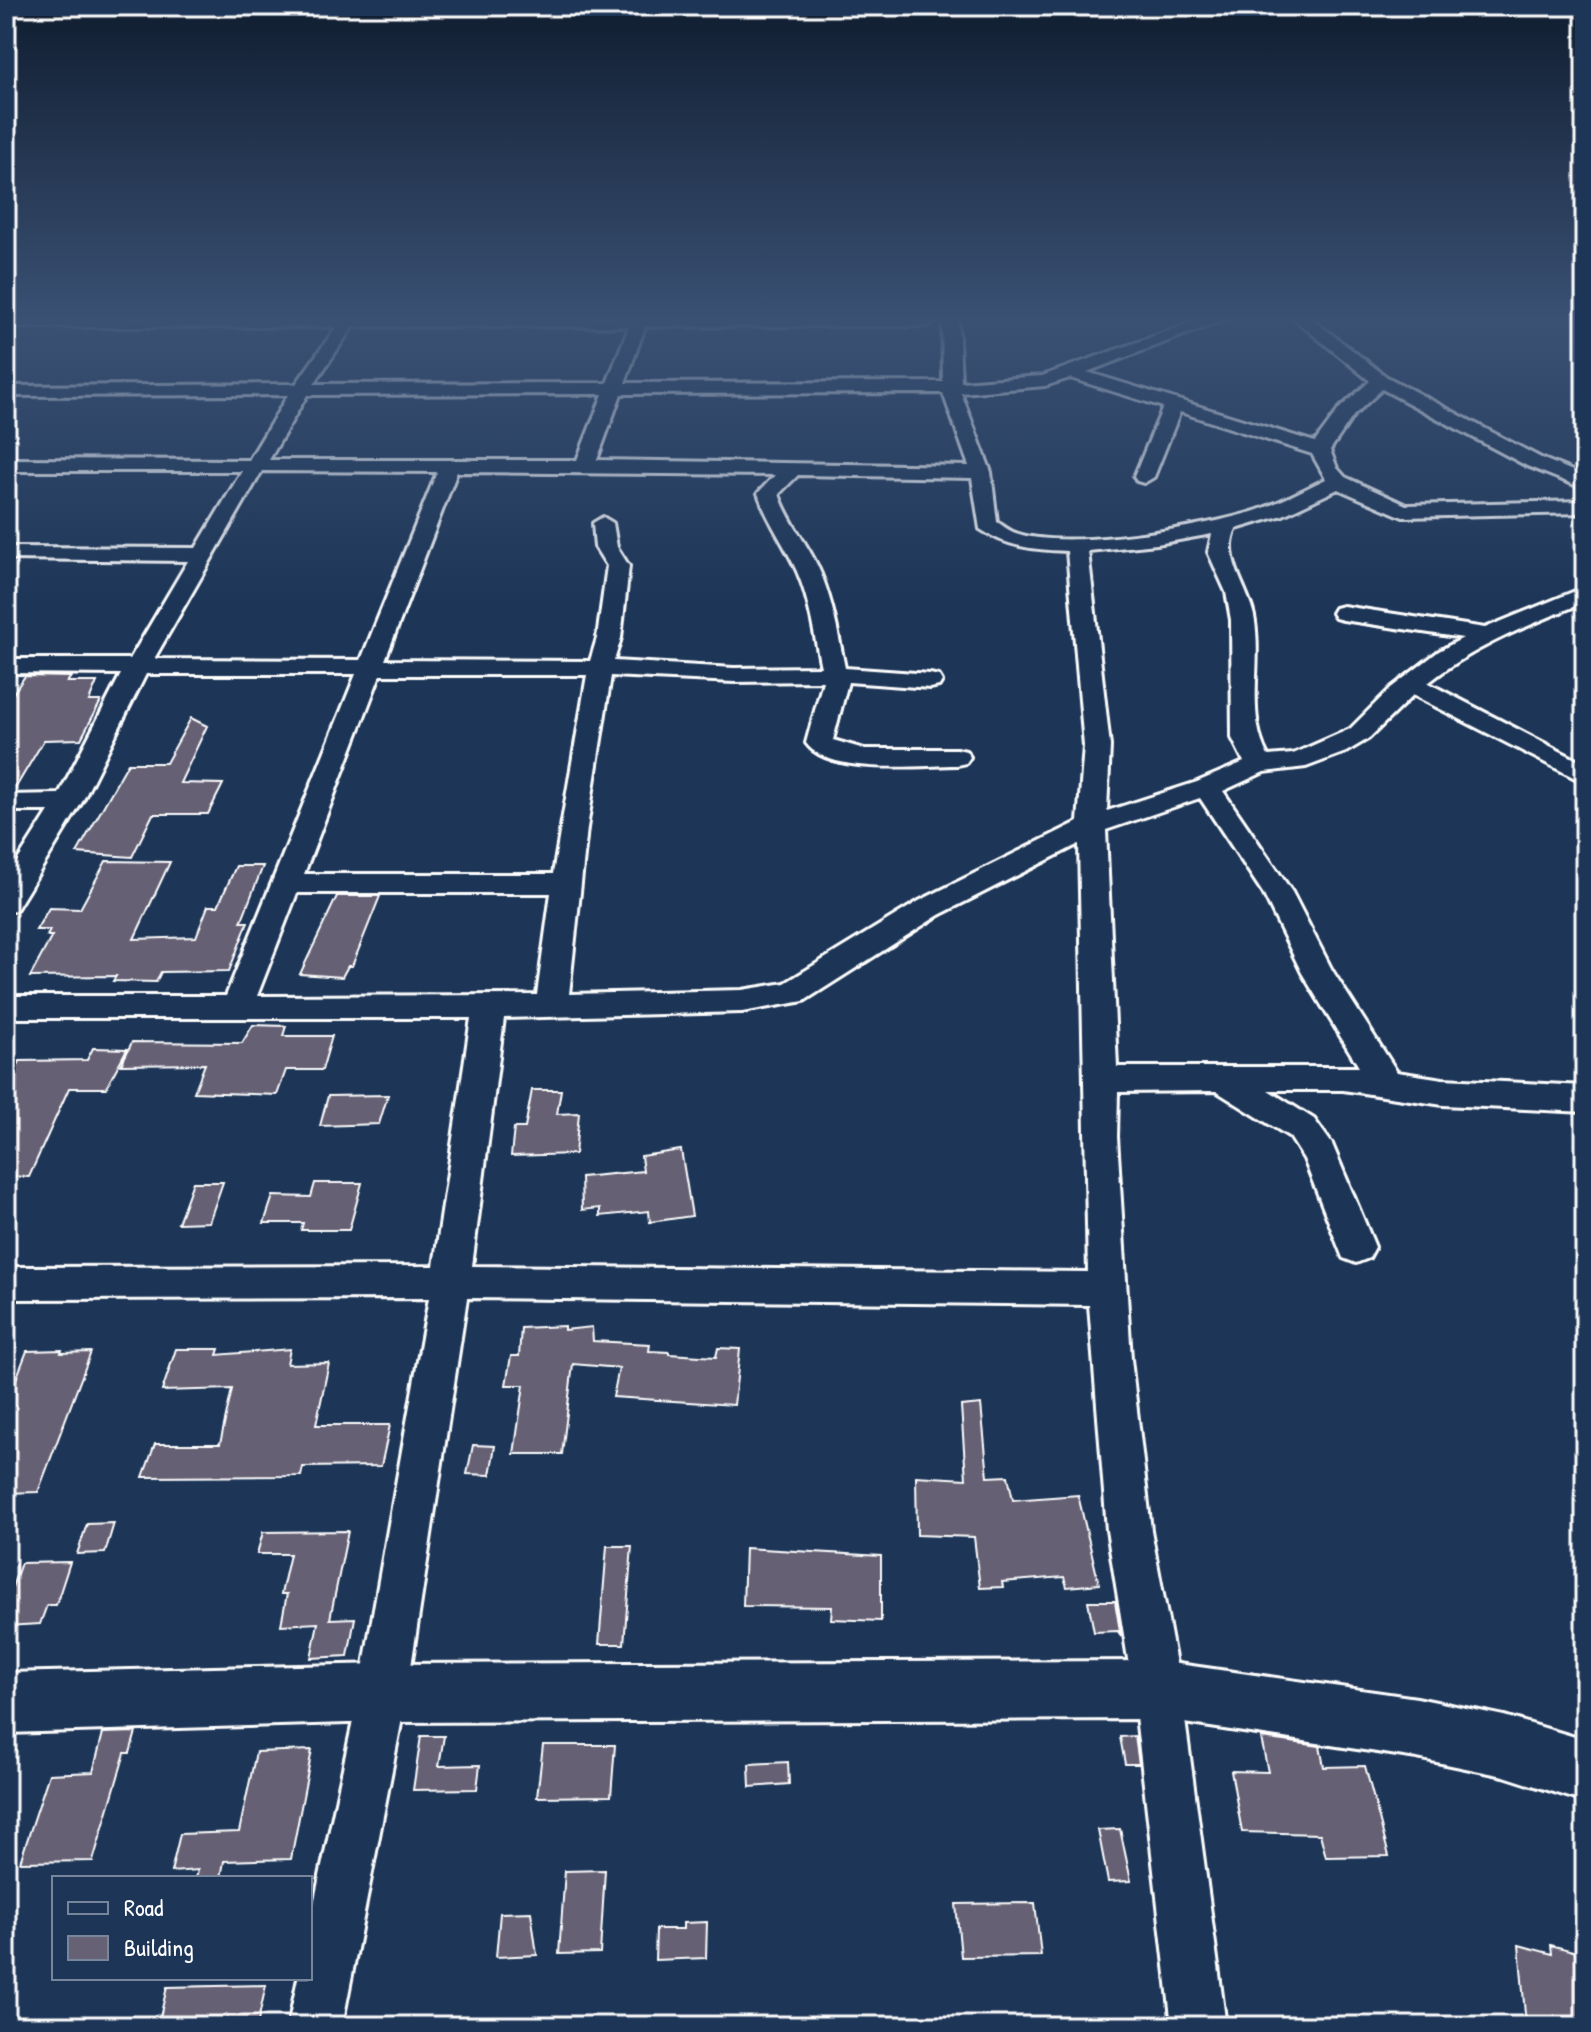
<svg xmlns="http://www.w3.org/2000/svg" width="1591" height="2032" viewBox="0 0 1591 2032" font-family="'Patrick Hand',sans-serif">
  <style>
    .building { fill: #666174; stroke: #fff; stroke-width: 2 }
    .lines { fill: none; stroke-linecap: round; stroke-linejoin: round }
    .minor-casing { stroke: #fff; stroke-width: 6 }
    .tertiary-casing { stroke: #fff; stroke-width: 6 }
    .minor { fill: #1d3557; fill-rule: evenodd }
    .tertiary { fill: #1d3557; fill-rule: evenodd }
  </style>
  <rect width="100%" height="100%" fill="#1d3557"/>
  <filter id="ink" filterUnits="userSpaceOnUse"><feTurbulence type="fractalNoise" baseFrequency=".0125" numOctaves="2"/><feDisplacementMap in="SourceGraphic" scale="16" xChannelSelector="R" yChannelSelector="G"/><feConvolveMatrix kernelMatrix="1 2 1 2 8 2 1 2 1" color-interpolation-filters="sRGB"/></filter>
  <g filter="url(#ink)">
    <path class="building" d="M25 676 71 677 67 682H97L89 701H101L81 739 44 740 13 792H6V704Z
      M191 718 207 726 180 783 223 784 208 814H153L132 857 77 853 128 763H166Z
      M106 861 170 862 134 939 196 937 208 906H218L236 866H263L241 922H248L229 971 161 972 156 982 113 981 116 976 30 977 52 936H47L50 930H36L49 908 80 909Z
      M337 896H380L352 966H348L342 977 300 974Z
      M253 1025 286 1026 283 1036H332L322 1070H286L277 1095 194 1092 205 1064 121 1065 132 1042 242 1043Z
      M93 1048 127 1049 106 1088H69L29 1177 6 1176V1090L20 1061 87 1060Z
      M532 1090H561L557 1114 579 1113 575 1154 511 1156 514 1128H525Z
      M388 1095 379 1124 320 1126 328 1096Z
      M681 1150 692 1216 650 1222 649 1211 600 1216V1208L582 1210 581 1177 643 1171 641 1156Z
      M193 1182H223L209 1222 178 1223Z
      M315 1183H362L349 1230H301L303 1223H264L273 1196 311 1197Z
      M564 1326V1330L592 1327 593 1341 650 1344 649 1351 669 1352V1354L716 1357 718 1348 740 1349 734 1405 613 1397 619 1368 573 1364 562 1454H514L524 1385H506L511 1356H519L521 1328Z
      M176 1349H219L217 1355 290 1349 287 1364 329 1363 316 1425H390L381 1466 303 1467 301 1476 143 1477 155 1444H220L232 1389 162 1391Z
      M62 1350 61 1353 91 1352 38 1492 6 1493V1405L27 1351Z
      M981 1404 988 1477 1008 1476 1013 1500 1078 1495 1099 1584 1067 1587 1064 1577 1002 1582 1003 1587 980 1588 974 1537 917 1535 916 1476 966 1479 961 1406Z
      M473 1445 495 1446 490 1475 467 1474Z
      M114 1523 105 1553 77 1554 87 1524Z
      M348 1531 330 1619 355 1618 348 1656 311 1658 318 1623 281 1625 287 1594H281L290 1554H257L263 1532Z
      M607 1546H632L624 1644H599Z
      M745 1548 881 1556V1621L831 1619 832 1607 743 1606Z
      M70 1562 56 1605H47L40 1624 6 1626V1603L21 1563Z
      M1088 1601H1115L1121 1637 1118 1631 1094 1632Z
      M136 1732 130 1753H125L93 1861 20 1862 49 1774 93 1772 103 1733Z
      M421 1736H444L439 1766 480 1765 477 1789 413 1790Z
      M1135 1736 1139 1764H1125L1120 1737Z
      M1261 1738 1320 1746 1324 1767 1365 1766 1389 1856 1326 1857 1320 1834 1242 1832 1231 1771 1268 1772Z
      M543 1745H615L611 1796 537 1797Z
      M312 1750 291 1859 224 1861 221 1878H196L198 1870 171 1872 180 1834 239 1832 256 1752Z
      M788 1762 789 1784 750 1787 749 1764Z
      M1120 1829 1131 1881 1108 1882 1098 1830Z
      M605 1870 600 1953 559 1954 565 1871Z
      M1035 1903 1041 1956 961 1957 956 1904Z
      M531 1912 537 1955 496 1957 500 1913Z
      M707 1922 706 1958 655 1960 656 1929H683V1923Z
      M1519 1945 1552 1954 1551 1945 1584 1954 1585 2026H1526Z
      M266 1985 257 2026H158L167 1987Z"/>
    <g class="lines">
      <g class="minor-casing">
        <path id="minor" d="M342 319H358L314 384 607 383 632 319 647 321 625 383 943 382 942 319H958L961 382 1042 376 1202 319H1226L1087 372 1315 442 1340 408 1370 381 1294 319H1312L1387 377 1541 458 1585 476V489L1527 466 1382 389 1353 416 1330 450 1337 468 1345 477 1406 505 1585 501V513L1403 517 1338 489 1283 515 1236 529C1222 557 1248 587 1254 616 1263 662 1245 714 1268 756L1293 754 1350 729 1391 688 1439 651 1463 638 1343 620 1335 618 1332 613 1335 608 1343 606 1485 628 1585 587V602C1530 625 1475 645 1428 683L1585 764V783L1413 695 1368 739 1346 752 1306 767 1264 772 1223 791 1292 892 1332 970 1397 1072 1443 1079 1585 1086V1112L1443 1105 1343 1090H1268L1314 1119 1332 1144 1375 1247 1369 1258 1356 1263 1343 1258 1304 1159 1290 1137 1216 1091 1118 1092 1117 1137 1131 1359 1151 1530 1181 1690 1226 2026H1172L1133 1690 1107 1530 1089 1305 467 1298 407 1693 342 2026H288L298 1978H310V1923L359 1693 429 1298 6 1299V1267L434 1266 471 1018H6V996H226L356 674H146L82 802 16 910 6 913V879L49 811H6V795L59 794 121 674 6 673V659H130L188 561 6 559V547L196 548 242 471H6V459L249 460 288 395 6 396V386L296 384ZM1070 378 1163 407 1134 477 1137 481 1144 483 1154 477 1180 412 1312 454 1326 479C1303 490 1281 502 1258 510 1207 527 1062 552 1013 532 1008 530 1002 525 997 522L991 472 961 393 1045 386ZM943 393 969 466 597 460 621 394ZM603 394 577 460H269L307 395ZM262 471 437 472 361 660 154 659ZM457 472 775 475 758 493C767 520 782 540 794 565 809 595 814 634 821 667L734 668 614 661 621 638 629 566 617 547 613 523 603 517 593 523 595 547 607 566 597 638 590 661 385 660ZM798 475 972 478 980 529C1007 547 1035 550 1067 551L1084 746 1078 822 919 901 785 983 742 990 569 994 587 828 611 676 734 682 823 681 806 743C829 776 921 765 957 765L966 763 970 757 966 751 957 749H864L833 740 848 682 930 688 939 686 942 681 939 676 930 674 845 668C838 634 832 596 817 565 805 540 788 521 779 494ZM1212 534 1208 552 1226 592 1231 620 1232 738 1244 762 1197 782 1107 811 1110 746 1088 551 1157 544ZM380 675H587L553 874H304ZM1200 798 1263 893 1302 973 1359 1067H1117L1106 830ZM1079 844 1088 1272 472 1266 504 1018 742 1012 804 1001 939 915ZM297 893H551L537 995 257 996Z"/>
      </g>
      <g class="tertiary-casing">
        <path id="tertiary" d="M6 319H938V320L928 326 6 327Z
          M1157 1661 1417 1698 1504 1716 1585 1740V1802L1504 1776 1417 1758 1157 1719 383 1722 6 1733V1673L383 1664Z"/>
      </g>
      <use href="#minor" class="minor"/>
      <use href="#tertiary" class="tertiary"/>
    </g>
  </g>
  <linearGradient id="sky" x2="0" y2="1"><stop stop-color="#101d30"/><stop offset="0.53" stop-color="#3a5174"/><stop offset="1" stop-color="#3a5174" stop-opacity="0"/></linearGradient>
  <rect width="1591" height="604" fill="url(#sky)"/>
  <rect width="1591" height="2032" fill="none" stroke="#1d3557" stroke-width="32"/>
  <rect x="16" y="16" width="1559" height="2000" fill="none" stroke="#fff" stroke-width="3" filter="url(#ink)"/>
  <rect x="52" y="1876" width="260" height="104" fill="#1d3557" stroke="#77869a" stroke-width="2"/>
  <rect x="68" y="1902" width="40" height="12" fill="#1d3557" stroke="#77869a" stroke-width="2"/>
  <text x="124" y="1916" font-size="24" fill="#ffffff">Road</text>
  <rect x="68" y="1936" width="40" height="24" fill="#666174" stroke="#77869a" stroke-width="2"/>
  <text x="124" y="1956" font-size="24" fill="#ffffff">Building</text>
</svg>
